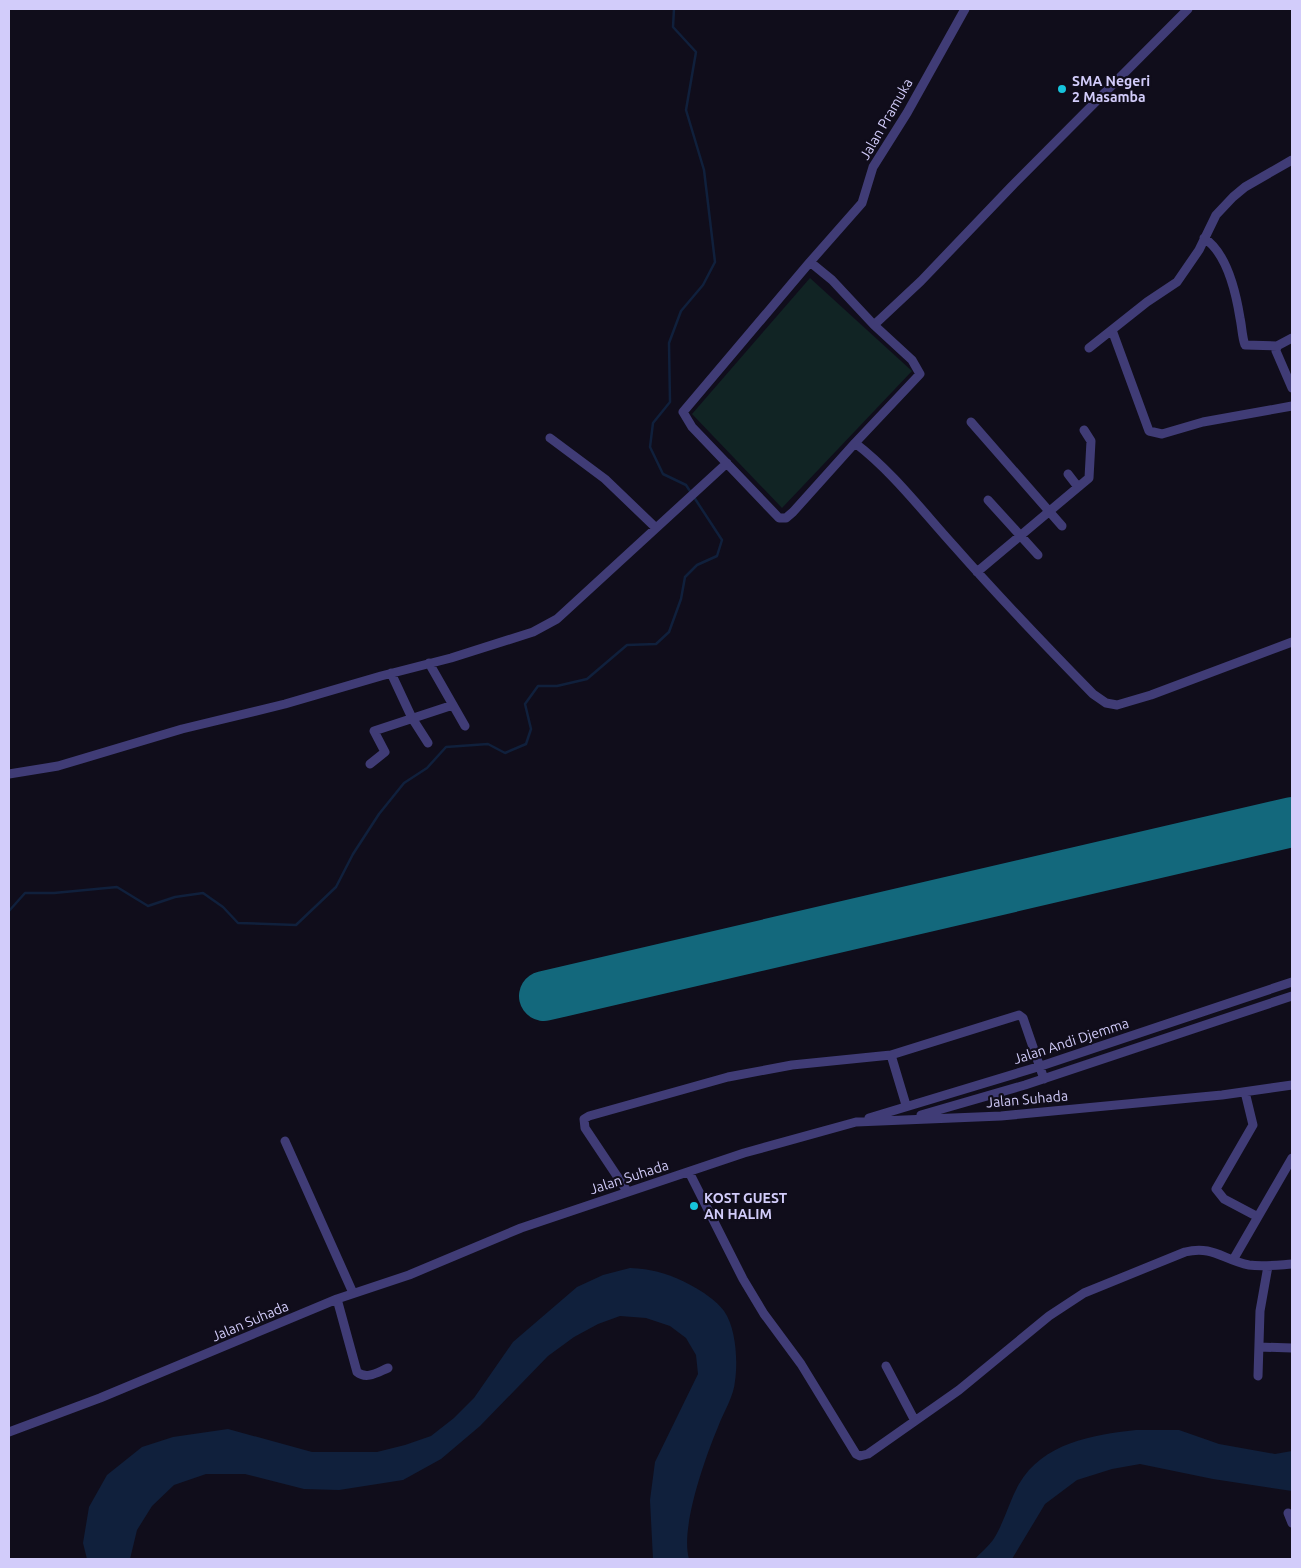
<svg xmlns="http://www.w3.org/2000/svg" width="1301" height="1568" viewBox="0 0 1301 1568" font-family="Ubuntu,sans-serif">
  <style>
    .green { fill: #112424 }
    .water { fill: #10203c }
    .lines { fill: none; stroke-linecap: round; stroke-linejoin: round }
    .stream { stroke: #10203c; stroke-width: 2.5 }
    .runway { stroke: #13687c; stroke-width: 50 }
    .street { stroke: #403c76; stroke-width: 9 }
    .poi-dot { fill: #16c4dc; stroke: #100d1b; stroke-width: 2 }
    .labels { text-anchor: middle; stroke-width: 4.5; stroke-linejoin: round; paint-order: stroke }
    .poi-label { font-size: 14px; font-weight: bold; fill: #d2ccfa; stroke: #100d1b; text-anchor: start }
    .street-label { font-size: 14px; fill: #d2ccfa; stroke: #100d1b }
  </style>
  <rect width="100%" height="100%" fill="#100d1b"/>
  <path class="green" d="M810 278 912 371 782 508 692 414Z"/>
  <path class="water" d="M630 1268C659 1269 680 1278 704 1293 711 1298 719 1304 724 1311 736 1328 738 1361 735 1381 734 1396 723 1413 718 1427 705 1458 680 1528 689 1559H653L650 1500 655 1462 698 1374 696 1355 686 1338 670 1326 646 1318 620 1316 598 1324 574 1337 548 1356 480 1426 441 1459 403 1480 339 1490 304 1489 245 1474H206L174 1485 152 1506 137 1530 130 1559H87L83 1543 89 1507 107 1475 142 1447 173 1437 228 1429 312 1452H377L405 1445 431 1436 454 1418 474 1398 513 1342 577 1287 603 1275Z
    M1136 1430H1179L1219 1444 1275 1454 1292 1451V1491L1213 1479 1140 1464 1112 1469 1077 1480 1045 1504 1012 1559H975C980 1553 988 1547 993 1540 1004 1523 1009 1502 1019 1484 1043 1443 1092 1435 1136 1430Z"/>
  <g class="lines">
    <path class="stream" d="M9 911 25 893H54L117 887 148 906 175 897 203 893 223 907 238 923 296 925 336 887 353 854 379 814 404 783 427 768 446 747 488 744 505 753 526 744 531 729 525 704 538 686H557L587 679 627 645 656 644 669 632 681 599 685 577 697 565 717 556 722 540 686 485 663 474 650 447 653 423 670 402 669 343 681 311 703 285 715 262 704 170 686 110 696 52 673 27 674 9"/>
    <path class="runway" d="M544 996 1292 822"/>
    <path class="street" d="M1188 9 1011 187 921 281 874 325 912 360 920 374 855 443C893 472 923 512 955 547 999 597 1046 646 1093 694L1106 703 1117 705 1151 695 1292 642
      M1204 238C1227 253 1236 293 1240 318 1242 327 1242 337 1245 345L1277 346
      M810 262 862 203 873 167 907 113 965 9
      M1112 330 1149 431 1162 434 1203 422 1292 406
      M1292 338 1277 346 1276 351 1292 388
      M1089 348 1147 302 1177 282 1199 250 1216 215 1233 197 1245 187 1292 160
      M971 422 1062 526
      M550 438 605 479 656 528
      M855 443 793 512 786 518H779L692 427 683 412 810 262 832 280 874 325
      M1068 474 1078 487
      M988 500 1038 555
      M977 572 1089 478 1091 441 1084 430
      M429 663 465 726
      M391 673 412 718 428 743
      M370 764 385 752 374 731 453 705
      M9 774 58 766 182 729 285 704 381 676 451 658 533 632 557 619 727 463
      M891 1055 906 1105
      M1245 1092 1253 1125 1216 1189 1224 1199 1258 1217
      M921 1115 1025 1085 1292 996
      M869 1118 1041 1066 1292 982
      M285 1141 353 1293
      M689 1172 743 1279 764 1314 801 1364 856 1454 860 1456 868 1454 959 1390 1049 1316 1084 1293 1185 1252C1213 1245 1223 1260 1249 1265 1263 1267 1278 1265 1292 1264
      M627 1191 585 1128 584 1119 589 1116 728 1077 792 1065 891 1055 1019 1015 1023 1018 1044 1079
      M1233 1260 1292 1158
      M337 1299 357 1372C367 1380 378 1372 388 1368
      M1259 1347 1292 1348
      M886 1366 915 1421
      M1258 1376 1260 1311 1268 1266
      M9 1432 100 1398 337 1299 409 1275 521 1228 744 1153 856 1122 1001 1116 1222 1095 1292 1085
      M1288 1513 1292 1523"/>
  </g>
  <g class="poi-dot">
    <circle cx="1062" cy="89" r="5"/>
    <circle cx="694" cy="1206" r="5"/>
  </g>
  <g class="labels">
    <g class="poi-label">
      <text x="1072" y="86">SMA Negeri<tspan x="1072" dy="16">2 Masamba</tspan></text>
      <text x="704" y="1203">KOST GUEST<tspan x="704" dy="16">AN HALIM</tspan></text>
    </g>
    <g class="street-label">
      <text transform="translate(886 119) rotate(-60)" y="5">Jalan Pramuka</text>
      <text transform="translate(1071 1041) rotate(-18)" y="5">Jalan Andi Djemma</text>
      <text transform="translate(1027 1099) rotate(-5)" y="5">Jalan Suhada</text>
      <text transform="translate(629 1177) rotate(-18)" y="5">Jalan Suhada</text>
      <text transform="translate(250 1321) rotate(-23)" y="5">Jalan Suhada</text>
    </g>
  </g>
  <rect width="1301" height="1568" fill="none" stroke="#d2ccfa" stroke-width="20"/>
</svg>
